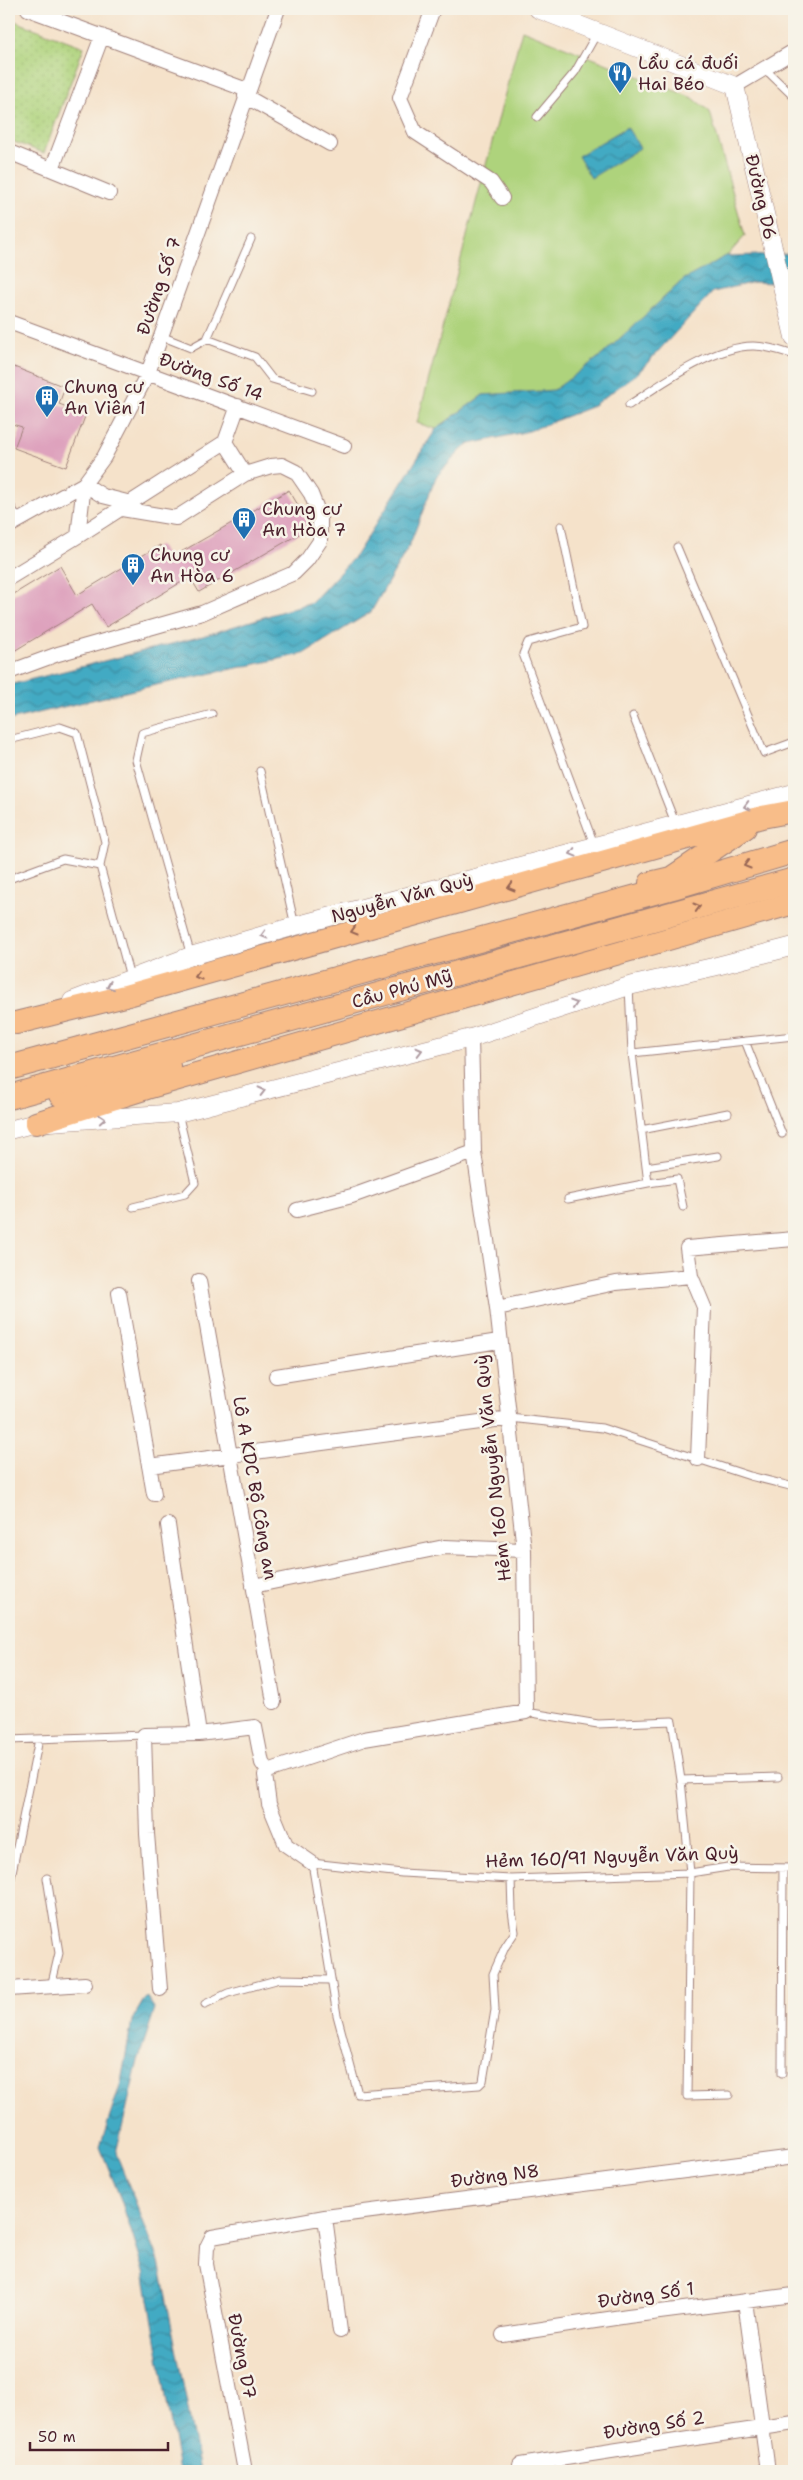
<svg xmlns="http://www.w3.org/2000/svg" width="803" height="2480" viewBox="0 0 803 2480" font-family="'Shantell Sans',sans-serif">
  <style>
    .grass { fill: #aed37c; stroke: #7c7954 }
    .park { fill: url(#park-dots); stroke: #7c7954 }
    .water { fill: url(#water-waves); stroke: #466477 }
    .building { fill: #dea2bd }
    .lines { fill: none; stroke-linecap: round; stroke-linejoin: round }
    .service-casing { stroke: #a0807a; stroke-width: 9 }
    .minor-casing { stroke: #a0807a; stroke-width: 16 }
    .tertiary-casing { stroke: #a0807a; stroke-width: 19 }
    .primary-casing { stroke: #a0807a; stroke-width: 24 }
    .trunk-casing { stroke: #a0807a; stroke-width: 26 }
    .service { stroke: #fff; stroke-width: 7 }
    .minor { stroke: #fff; stroke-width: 14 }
    .tertiary { stroke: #fff; stroke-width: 18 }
    .primary { stroke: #f8bd89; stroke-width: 22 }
    .trunk { stroke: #f8bd89; stroke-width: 24 }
    .oneway { stroke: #ae9aa0 }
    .oneway2 { stroke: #986655 }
    .labels { text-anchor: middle; stroke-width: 5; stroke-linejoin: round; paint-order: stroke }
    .poi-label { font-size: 18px; fill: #4a1f2b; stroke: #f7f3e8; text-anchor: start }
    .street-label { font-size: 18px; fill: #4a1f2b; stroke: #f7f3e8 }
  </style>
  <defs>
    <pattern id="park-dots" width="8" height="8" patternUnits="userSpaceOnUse" patternTransform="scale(1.25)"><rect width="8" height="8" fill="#aed37c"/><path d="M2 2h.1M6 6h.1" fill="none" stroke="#97b56b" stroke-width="1.8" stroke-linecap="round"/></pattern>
    <pattern id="water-waves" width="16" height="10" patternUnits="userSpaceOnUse" patternTransform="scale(1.25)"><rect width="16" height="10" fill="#43aac3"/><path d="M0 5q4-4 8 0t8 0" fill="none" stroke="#3a8a9f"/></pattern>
  </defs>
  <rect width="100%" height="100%" fill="#f7f3e8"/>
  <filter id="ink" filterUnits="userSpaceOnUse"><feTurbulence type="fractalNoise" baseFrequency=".02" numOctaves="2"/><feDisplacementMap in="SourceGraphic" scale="10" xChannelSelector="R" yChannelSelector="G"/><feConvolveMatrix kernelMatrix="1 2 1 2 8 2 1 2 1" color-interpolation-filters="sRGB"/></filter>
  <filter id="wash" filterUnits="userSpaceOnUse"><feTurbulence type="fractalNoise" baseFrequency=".0096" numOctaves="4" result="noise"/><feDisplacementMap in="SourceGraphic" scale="20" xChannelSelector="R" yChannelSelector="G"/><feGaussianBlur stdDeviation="1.12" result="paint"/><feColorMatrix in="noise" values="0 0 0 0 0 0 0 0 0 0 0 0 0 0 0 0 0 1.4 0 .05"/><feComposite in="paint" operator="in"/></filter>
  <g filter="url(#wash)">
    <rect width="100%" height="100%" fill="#f5e2ca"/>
    <path class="grass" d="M522 30 693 98 710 112 745 236 727 256 683 280 602 355 554 391 483 395 436 429 417 423Z"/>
    <path class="park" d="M9 19 84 47 44 153 9 140Z"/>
    <path class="water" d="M627 127 640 148 591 178 578 156Z
      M794 254V284L754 282 713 292 638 373 591 407 529 431 466 445 436 477 410 544 371 612 303 654 142 688 9 720V685L203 636 312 602 356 555 436 429 483 395 554 390 602 355 683 280 726 256Z
      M146 1996 155 2009 138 2061 116 2153 159 2261 200 2471H179L144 2271 121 2200 100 2147 121 2082 132 2020Z"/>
    <g id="blocks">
      <path class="building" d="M14 367 65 387 59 404 86 414 66 467 14 448 22 427 9 423V383Z
        M289 490 311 527 199 592 190 577 106 627 92 604 9 654V597L60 566 77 595 160 545 169 559Z"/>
    </g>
  </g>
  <g filter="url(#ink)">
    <use href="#blocks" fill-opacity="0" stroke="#a0807a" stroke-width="1"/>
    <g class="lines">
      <g class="service-casing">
        <path id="service" d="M765 69 794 97
          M537 117 575 72 597 33
          M161 336 191 348 207 339 251 239
          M207 339 255 357 272 379 312 391
          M629 405C661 384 714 346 753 346 767 346 781 351 794 355
          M561 526 582 627 528 642 523 654 595 847
          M677 547 764 753 794 742
          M633 716 676 825
          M9 740 60 727 77 733 105 842 100 866
          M260 771 295 926
          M9 879 63 859 100 866 130 977
          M191 956 136 760 142 733 212 714
          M745 1041 782 1134
          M632 1053 794 1036
          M641 1130 728 1113
          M646 1167 718 1156
          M648 1183 677 1179 683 1207
          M568 1199 648 1183 632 1053 629 986
          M133 1207 185 1194 195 1183 178 1113
          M510 1418 602 1428 750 1476 794 1487
          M526 1712 598 1724 672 1721 681 1780 778 1777
          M9 1740 144 1735
          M681 1780 690 1873 687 2096 729 2095
          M47 1878 59 1953 51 1987
          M511 1879 512 1911 515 1932 505 1947 493 1974 495 2010 483 2081 479 2085 358 2094 337 2015 312 1863 402 1873 511 1879 690 1873 728 1867 794 1868
          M10 1882 39 1739
          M205 2004 228 1993 280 1979 331 1980
          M782 2073 783 1868"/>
      </g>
      <g class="minor-casing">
        <path id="minor" d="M28 9 247 90
          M433 9 400 98 415 132 491 182 502 198
          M735 86 794 51
          M245 96 330 144
          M9 152 109 193
          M52 169 102 36
          M9 322 344 446
          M84 484 103 496 131 503
          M122 509 176 518 245 474
          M9 510 16 522
          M9 526 84 484 104 457 148 373 278 9
          M78 536 84 484
          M9 578 78 536 225 442 238 406
          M9 672 58 654 202 613 294 573 307 560 320 541V517L311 494 296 472 282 465 271 466 245 474 225 442
          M297 1210 352 1196 474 1152
          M199 1281 274 1702
          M119 1293 154 1494
          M497 1308 616 1283 691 1276
          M276 1376 499 1341
          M698 1459 704 1307 691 1276 687 1248 794 1239
          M149 1466 510 1418
          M168 1525 199 1734
          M253 1586 444 1547 524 1550
          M268 1771 265 1775 269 1804 286 1845 312 1863
          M9 1989 85 1984
          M160 1989 147 1834 144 1735 199 1734 255 1727 262 1763 268 1771 364 1739 526 1712 524 1550 497 1308 474 1152 471 1038
          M325 2217 340 2331
          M745 2301 768 2471
          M503 2335 628 2316 794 2295
          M520 2465 794 2423
          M245 2471 206 2264 207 2247 212 2237 325 2217 794 2157"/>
      </g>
      <g class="tertiary-casing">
        <path id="tertiary" d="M538 9 735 86 794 337
          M72 1001 191 956 295 926 794 793
          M9 1130 36 1123 178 1113 471 1038 629 986 713 967 794 946"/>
      </g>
      <g class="primary-casing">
        <path id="primary" d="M650 883 671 878 745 828
          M16 1023 125 996 762 817 794 811
          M60 1095 169 1066
          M36 1123 147 1088 794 903"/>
      </g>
      <g class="trunk-casing">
        <path id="trunk" d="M9 1068 673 887 794 851
          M9 1097 794 880"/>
      </g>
      <use href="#service" class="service"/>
      <use href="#minor" class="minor"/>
      <use href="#tertiary" class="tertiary"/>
      <use href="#primary" class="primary"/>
      <use href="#trunk" class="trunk"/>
    </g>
    <defs><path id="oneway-chevron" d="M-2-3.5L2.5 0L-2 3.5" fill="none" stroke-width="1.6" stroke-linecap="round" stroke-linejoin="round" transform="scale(1.25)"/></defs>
    <g class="oneway">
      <use href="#oneway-chevron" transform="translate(747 806) rotate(165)"/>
      <use href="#oneway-chevron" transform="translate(573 853) rotate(165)"/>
      <use href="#oneway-chevron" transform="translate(264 935) rotate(164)"/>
      <use href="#oneway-chevron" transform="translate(110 986) rotate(158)"/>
      <use href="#oneway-chevron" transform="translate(574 1004) rotate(-18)"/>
      <use href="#oneway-chevron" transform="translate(419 1051) rotate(-14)"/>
      <use href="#oneway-chevron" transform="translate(262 1091) rotate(-14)"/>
      <use href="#oneway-chevron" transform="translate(102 1119) rotate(-4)"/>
    </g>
    <g class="oneway2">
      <use href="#oneway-chevron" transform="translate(747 865) rotate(164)"/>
      <use href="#oneway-chevron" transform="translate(511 887) rotate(164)"/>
      <use href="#oneway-chevron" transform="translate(697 907) rotate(-16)"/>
      <use href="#oneway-chevron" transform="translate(354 931) rotate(164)"/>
      <use href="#oneway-chevron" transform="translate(198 976) rotate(164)"/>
    </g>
  </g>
  <defs>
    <g id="restaurant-pin" transform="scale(1.25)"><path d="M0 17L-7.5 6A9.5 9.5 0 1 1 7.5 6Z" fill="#1f6fb2" stroke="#f7f3e8"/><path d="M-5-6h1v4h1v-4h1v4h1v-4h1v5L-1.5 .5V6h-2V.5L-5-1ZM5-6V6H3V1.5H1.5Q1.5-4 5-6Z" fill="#fff"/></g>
    <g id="building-pin" transform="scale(1.25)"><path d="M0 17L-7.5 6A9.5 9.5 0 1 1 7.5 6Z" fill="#1f6fb2" stroke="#f7f3e8"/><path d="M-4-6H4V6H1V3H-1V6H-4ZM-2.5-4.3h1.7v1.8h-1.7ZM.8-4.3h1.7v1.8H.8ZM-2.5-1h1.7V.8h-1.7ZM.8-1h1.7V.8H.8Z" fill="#fff"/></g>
  </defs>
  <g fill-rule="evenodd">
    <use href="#restaurant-pin" x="620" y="73"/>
    <use href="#building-pin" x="47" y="397"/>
    <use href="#building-pin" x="244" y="519"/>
    <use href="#building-pin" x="133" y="565"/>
  </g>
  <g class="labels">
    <g class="poi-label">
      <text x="638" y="69">Lẩu cá đuối<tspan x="638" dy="21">Hai Béo</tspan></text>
      <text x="64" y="393">Chung cư<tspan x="64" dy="21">An Viên 1</tspan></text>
      <text x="262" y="515">Chung cư<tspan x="262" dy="21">An Hòa 7</tspan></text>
      <text x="150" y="561">Chung cư<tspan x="150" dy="21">An Hòa 6</tspan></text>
    </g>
    <g class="street-label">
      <text transform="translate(761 197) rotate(77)" y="6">Đường D6</text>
      <text transform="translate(159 286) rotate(-71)" y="6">Đường Số 7</text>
      <text transform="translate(211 377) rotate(20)" y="6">Đường Số 14</text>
      <text transform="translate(402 898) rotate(-15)" y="6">Nguyễn Văn Quỳ</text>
      <text transform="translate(402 989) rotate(-15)" y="6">Cầu Phú Mỹ</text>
      <text transform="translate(493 1468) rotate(-96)" y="6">Hẻm 160 Nguyễn Văn Quỳ</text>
      <text transform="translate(255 1488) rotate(80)" y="6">Lô A KDC Bộ Công an</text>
      <text transform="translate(612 1857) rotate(-2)" y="6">Hẻm 160/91 Nguyễn Văn Quỳ</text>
      <text transform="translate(495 2176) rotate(-7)" y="6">Đường N8</text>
      <text transform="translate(646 2295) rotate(-8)" y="6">Đường Số 1</text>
      <text transform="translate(242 2356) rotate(79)" y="6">Đường D7</text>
      <text transform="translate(654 2425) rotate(-9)" y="6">Đường Số 2</text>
    </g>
  </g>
  <rect width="803" height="2480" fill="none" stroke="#f7f3e8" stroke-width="30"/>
  <path d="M30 2442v8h138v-8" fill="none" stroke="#4a1f2b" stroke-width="2.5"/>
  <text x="38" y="2442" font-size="15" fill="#4a1f2b" stroke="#f7f3e8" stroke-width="4" paint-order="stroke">50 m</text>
</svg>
